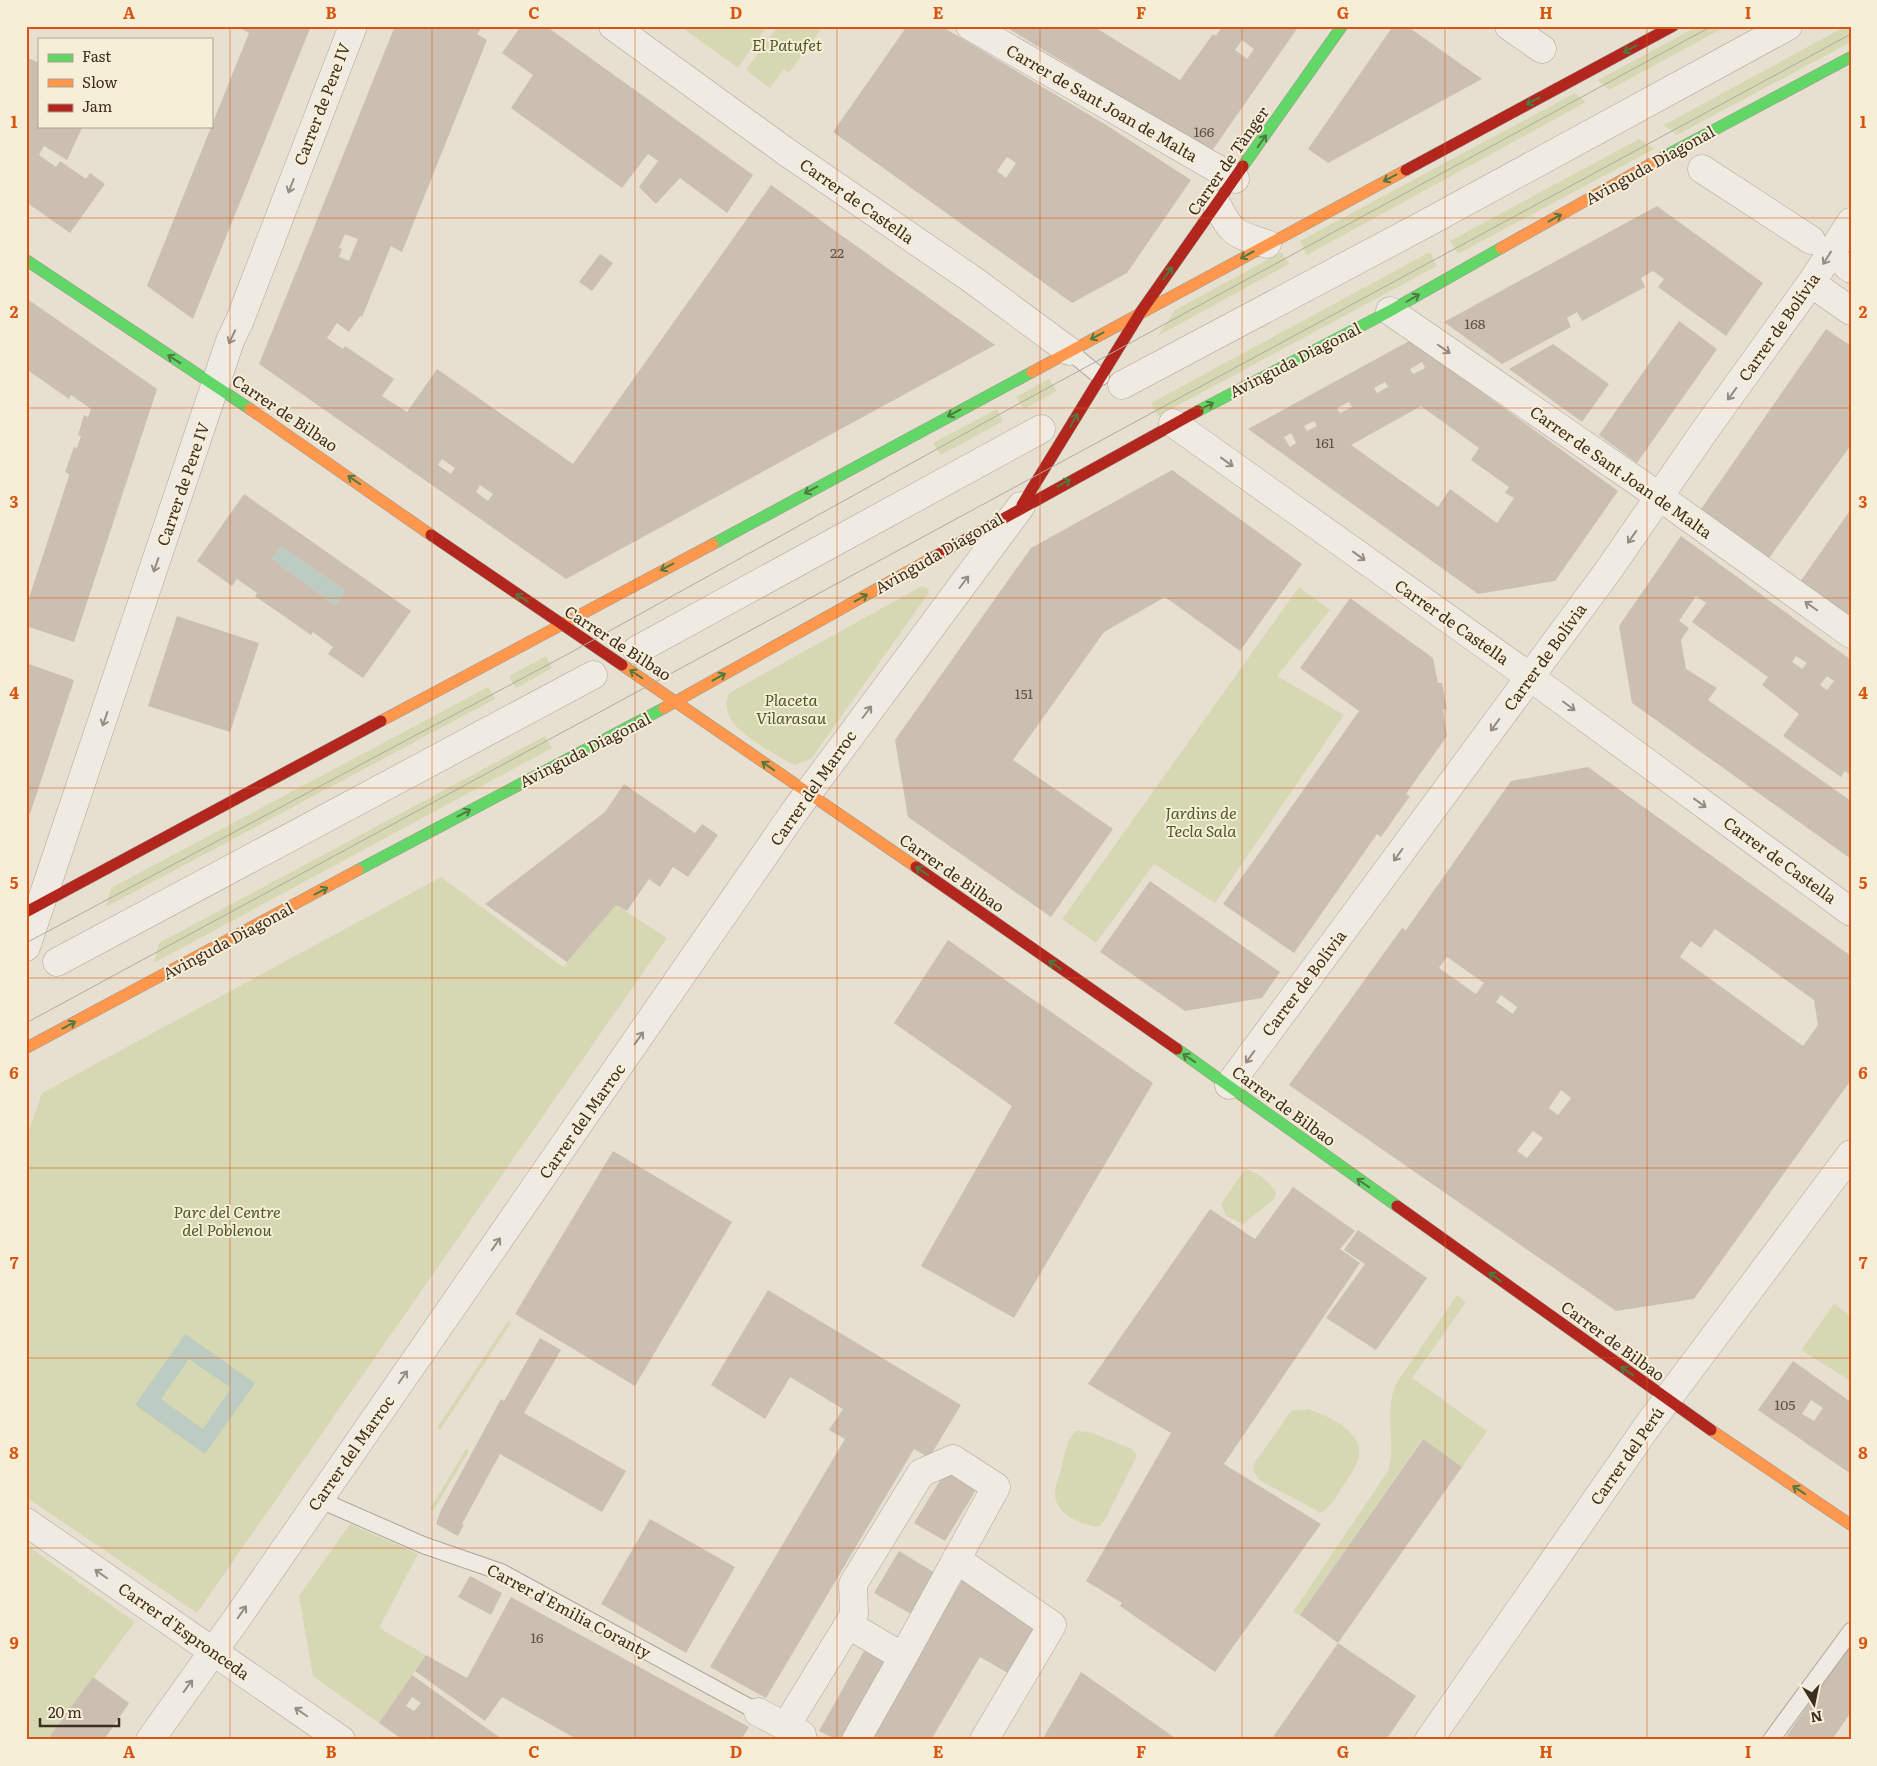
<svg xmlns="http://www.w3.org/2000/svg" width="1877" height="1766" viewBox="0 0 1877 1766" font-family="Literata,serif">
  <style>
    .green { fill: #d6d7b3 }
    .water { fill: #bcccc2; fill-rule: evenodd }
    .building { fill: #cbbfb2; fill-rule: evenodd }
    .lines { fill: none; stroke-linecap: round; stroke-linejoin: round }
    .lane-casing { stroke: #ada599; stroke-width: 18 }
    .street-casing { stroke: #ada599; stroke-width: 29 }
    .fast-casing { stroke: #9c958a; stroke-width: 12 }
    .slow-casing { stroke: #9c958a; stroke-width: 12 }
    .jam-casing { stroke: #9c958a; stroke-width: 12 }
    .lane { stroke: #efebe3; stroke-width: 16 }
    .street { stroke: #efebe3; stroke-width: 28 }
    .fast { stroke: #63d668; stroke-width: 11 }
    .slow { stroke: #ff974d; stroke-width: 11 }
    .jam { stroke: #b3261e; stroke-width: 11 }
    .tram { stroke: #afaaa2; stroke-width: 1 }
    .oneway { stroke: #4e7a40 }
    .oneway2 { stroke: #968c82 }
    .grid { fill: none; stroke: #d7550e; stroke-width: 1; stroke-opacity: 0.55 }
    .labels { text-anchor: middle; stroke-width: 4; stroke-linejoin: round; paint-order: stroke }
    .number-label { font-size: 14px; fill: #605244 }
    .park-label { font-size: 16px; font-style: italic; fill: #4d5a26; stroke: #f7eed8 }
    .street-label { font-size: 16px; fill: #3d2e20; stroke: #f7eed8 }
    .neatline { fill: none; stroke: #d7550e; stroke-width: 2 }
    .grid-label { font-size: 16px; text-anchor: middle; font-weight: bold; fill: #d7550e }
  </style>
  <rect width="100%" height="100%" fill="#e7e0d1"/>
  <path class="green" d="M680 26H767L738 68Z
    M778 26H823L789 73 784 69 770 88 746 70Z
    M1698 26H1727L1609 90 1598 80Z
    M1846 26H1851V42L1677 135 1664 125Z
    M1575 93 1586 102 1307 255 1300 241Z
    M1639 139 1654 149 1458 254 1450 241Z
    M1282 252 1289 264 1158 336 1175 310Z
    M1430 252 1437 266 1158 416 1151 403Z
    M1049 379 1057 391 1024 409 1016 397Z
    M997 409 1003 421 941 455 933 443Z
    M922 586 929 589 928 594 811 759 795 765 786 761C763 745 715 726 729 693Z
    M1299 587 1330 610 1277 676 1344 715 1215 903 1154 864 1096 943 1062 919Z
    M546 656 552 668 516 688 509 676Z
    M488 687 495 699 106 907 111 888Z
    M545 736 552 748 154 963 159 943Z
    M441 877 563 967 616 905 667 938 197 1613 26 1497V1139L42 1093Z
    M1245 1169C1258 1172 1270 1182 1276 1193L1275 1198 1243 1224 1226 1216 1221 1204Z
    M1457 1295 1466 1302 1412 1378 1487 1431 1462 1467 1422 1439 1300 1615 1293 1612 1388 1471C1397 1442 1383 1414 1396 1384Z
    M1834 1304 1851 1316V1381L1801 1350Z
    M508 1321 511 1323 440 1430 437 1428Z
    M1308 1409C1325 1415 1355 1427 1359 1448 1361 1461 1351 1474 1345 1483 1337 1495 1332 1506 1321 1513L1259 1480 1253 1470 1255 1462 1291 1411Z
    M1076 1431 1089 1432 1132 1449 1137 1456 1106 1518 1099 1527C1082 1525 1057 1515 1055 1496 1054 1487 1060 1475 1062 1466 1065 1452 1066 1441 1076 1431Z
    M466 1449 469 1451 433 1511 430 1509Z
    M350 1524 418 1554 379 1628 426 1655 379 1723 313 1676 299 1596Z
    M26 1545 135 1622 47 1740H26Z"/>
  <path class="water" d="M281 546 345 591 335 605 272 559Z
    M185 1334 255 1383 205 1454 135 1405ZM189 1359 231 1388 203 1429 161 1399Z"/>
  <path class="building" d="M236 26H311L193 319 147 286 249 33Z
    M395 26H483L477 34 487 40 402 252 391 246 362 317 360 316 349 332 337 323 327 338 343 349 345 346 394 379 382 396 407 412 437 369 573 464 771 185 995 345 566 579 259 364ZM345 234 358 239 349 261 339 257 342 249 339 248ZM442 459 455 468 451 474 438 465ZM480 485 493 494 488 501 476 492Z
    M521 26H546L753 175 727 213 680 178 656 204 639 187 658 161 648 154 622 188 511 108 533 75 502 53Z
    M907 26H941L1103 123 1191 180 1127 273 1072 303 833 132ZM1007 157 1016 163 1006 178 997 171Z
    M1004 26H1093L1180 80 1213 34 1216 36 1222 26H1299L1209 155 1119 96ZM1242 40 1254 49 1247 59 1235 50Z
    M1393 26H1407L1482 79 1328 163 1308 149Z
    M26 57 39 63V126H83L67 160 44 146 39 155 56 167 60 161 86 179 90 173 105 184 70 233 26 202Z
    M1657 206 1763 283 1726 336 1658 287 1664 279 1653 271 1641 278 1645 287 1582 321 1577 312 1567 318 1571 327 1502 364 1444 322Z
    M600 254 613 263 592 291 579 282Z
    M26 298 157 389 74 642 26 626V607L68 479 69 474 65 472 74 447 77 448 81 436 78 435 84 415 88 417 91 409 71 395 69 399 26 369Z
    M1679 321 1717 349 1637 463 1599 435Z
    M1826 329 1851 346V445L1769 558 1701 509Z
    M1411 340 1618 491 1555 581 1478 594 1248 429ZM1422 362 1425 368 1413 374 1410 369ZM1385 382 1388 387 1377 393 1374 388ZM1349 402 1352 407 1340 413 1337 408ZM1421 406 1479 448 1471 460 1509 487 1505 493 1514 498 1497 523 1450 489 1438 507 1351 445ZM1314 421 1317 426 1307 431 1304 426ZM1291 433 1296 443 1290 447 1284 437Z
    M1553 344 1609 384 1582 422 1509 369Z
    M1172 470 1302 564 1240 651 1165 597 1104 632 1013 760 1113 829 1051 917 908 817 895 740 1031 548Z
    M244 494 411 611 363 678 328 654 333 647 313 632 311 635 255 596 257 593 237 579 232 586 197 561ZM281 546 345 591 335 605 272 559Z
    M1851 509V618L1800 582Z
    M1681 536 1851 660V776L1845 771 1841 777 1783 736 1799 714 1762 685 1768 677 1692 622 1706 603 1696 596 1679 621 1689 628 1681 640 1686 669 1717 688 1708 700 1851 801V859L1632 703 1619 626ZM1796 656 1807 663 1802 669 1792 662ZM1827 676 1834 681 1827 690 1820 685Z
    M1350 598 1433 658 1438 683H1442L1447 709 1443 710 1447 736 1406 794 1410 796 1381 837 1377 834 1294 953 1223 904 1359 711 1300 668Z
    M177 616 259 643 230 732 148 706Z
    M26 663 74 680 30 814 26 813Z
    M1588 767 1851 956V1080L1694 1299 1616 1311 1289 1085 1402 928 1406 930 1511 781ZM1715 929 1814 1000 1818 1025 1803 1046 1680 957 1691 941 1701 948ZM1447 957 1484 983 1476 994 1439 968ZM1501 995 1517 1007 1513 1014 1496 1002ZM1561 1090 1571 1098 1558 1115 1549 1108ZM1533 1131 1543 1138 1527 1158 1517 1151Z
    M624 784 695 833 702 824 718 835 688 877 673 867 660 887 649 879 627 911 616 905 567 962 485 904 605 812Z
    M1150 881 1280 972 1262 998 1185 1011 1100 952Z
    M948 940 1153 1083 1014 1318 921 1266 1012 1106 894 1023Z
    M613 1151 732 1222 635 1386 515 1314Z
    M1293 1187 1355 1231 1340 1249 1360 1263 1224 1464 1321 1524 1215 1672 1120 1606 1122 1603 1086 1581 1171 1433 1088 1384 1210 1209 1255 1239Z
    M1358 1230 1427 1278 1376 1350 1326 1318 1365 1264 1344 1250Z
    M768 1290 961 1405 929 1458 914 1449 766 1698 710 1667 845 1439 829 1430 843 1409 790 1377 765 1419 711 1385Z
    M540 1338 561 1350 524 1413 626 1471 602 1512 500 1454 462 1524 464 1525 458 1536 436 1524 440 1512 501 1399 504 1401Z
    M1793 1361 1851 1402V1474L1758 1410ZM1811 1400 1823 1408 1814 1421 1802 1414Z
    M1423 1439 1462 1467 1338 1643 1300 1615Z
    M947 1469 977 1488 945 1541 914 1523Z
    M650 1519 735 1567 686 1653 601 1604Z
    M899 1551 935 1573 911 1614 874 1593Z
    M470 1576 502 1593 491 1615 458 1597Z
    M963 1579 1042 1627 1013 1676 980 1657 931 1740H867Z
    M511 1597 749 1727 741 1740H578L502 1697 485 1721 415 1671 426 1655 467 1678Z
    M1338 1643 1416 1696 1386 1740H1271Z
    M1851 1643V1712L1832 1740H1784Z
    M864 1651 889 1664 845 1740H837L819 1731Z
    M1081 1672 1178 1740H1042Z
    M412 1675 482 1725 504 1740H403L379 1723ZM412 1697 421 1703 414 1711 406 1706Z
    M93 1677 129 1703 104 1740H47Z"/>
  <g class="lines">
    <g class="lane-casing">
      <path id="lane" d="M1069 351 1101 377
        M318 1499 423 1545 501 1572 758 1712
        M1771 1740 1851 1631"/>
    </g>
    <g class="street-casing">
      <path id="street" d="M613 26 785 151 973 280 1069 351
        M970 26 1235 179
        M1509 26 1542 49
        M1702 169 1811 240
        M1217 205C1232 235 1236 234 1267 244
        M1847 266 1851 269
        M1811 283 1851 311
        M1390 311 1660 497 1851 634
        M1122 385 1423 225 1788 26
        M1173 423 1530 677 1851 912
        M637 650 1041 429
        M26 947 230 341 240 320 353 26
        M57 962 593 675
        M1229 1085 1608 571 1703 433 1811 283 1851 222
        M26 1522 341 1740
        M956 1559 1052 1625 984 1740
        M758 1712 802 1735
        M150 1740 240 1614 797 808 1021 506
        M796 1740 786 1726 854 1615 853 1584 921 1473 953 1459 996 1487 903 1657 849 1625
        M856 1740 903 1657
        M1429 1740 1651 1421 1851 1154"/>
    </g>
    <g class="fast-casing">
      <path id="fast" d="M1665 156 1851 57
        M1243 166 1342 26
        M26 260 250 409
        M1198 411 1390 311 1501 248
        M713 544 1032 372
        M358 870 664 708
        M1177 1049 1397 1206"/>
    </g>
    <g class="slow-casing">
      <path id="slow" d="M1501 248 1665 156
        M1032 372 1406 170
        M250 409 431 535
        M622 665 916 867
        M664 708 934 557
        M381 721 713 544
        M26 1048 358 870
        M1711 1430 1851 1525"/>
    </g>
    <g class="jam-casing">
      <path id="jam" d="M1406 170 1673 26
        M1022 505 1140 313 1243 166
        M431 535 622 665
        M934 557 1198 411
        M916 867 1177 1049
        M26 912 381 721
        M1397 1206 1711 1430"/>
    </g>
    <use href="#lane" class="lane"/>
    <use href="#street" class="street"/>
    <use href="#fast" class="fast"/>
    <use href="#slow" class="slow"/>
    <use href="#jam" class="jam"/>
    <path class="tram" d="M26 943 568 654 1009 409 1712 26
      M26 1023 1851 34"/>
  </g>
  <defs><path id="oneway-shaft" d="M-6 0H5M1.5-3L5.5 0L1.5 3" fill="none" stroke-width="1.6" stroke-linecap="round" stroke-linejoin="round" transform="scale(1.25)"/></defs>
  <g class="oneway">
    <use href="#oneway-shaft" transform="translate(1630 49) rotate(152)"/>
    <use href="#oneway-shaft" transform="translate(1533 101) rotate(152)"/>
    <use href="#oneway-shaft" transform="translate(1262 141) rotate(-55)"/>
    <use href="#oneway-shaft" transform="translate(1390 178) rotate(152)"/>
    <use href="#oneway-shaft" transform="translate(1555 218) rotate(-29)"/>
    <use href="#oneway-shaft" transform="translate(1247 255) rotate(152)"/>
    <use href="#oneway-shaft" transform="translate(1168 273) rotate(-54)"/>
    <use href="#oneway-shaft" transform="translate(1413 298) rotate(-30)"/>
    <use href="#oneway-shaft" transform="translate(1097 336) rotate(152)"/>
    <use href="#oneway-shaft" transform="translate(174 359) rotate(-147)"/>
    <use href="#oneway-shaft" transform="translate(1207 406) rotate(-27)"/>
    <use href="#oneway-shaft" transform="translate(954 413) rotate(152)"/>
    <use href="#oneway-shaft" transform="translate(1074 420) rotate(-59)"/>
    <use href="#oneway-shaft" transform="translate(354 480) rotate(-145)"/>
    <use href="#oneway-shaft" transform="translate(1064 483) rotate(-29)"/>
    <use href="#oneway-shaft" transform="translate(811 490) rotate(152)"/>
    <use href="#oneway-shaft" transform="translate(667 567) rotate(152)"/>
    <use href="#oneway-shaft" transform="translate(522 598) rotate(-146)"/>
    <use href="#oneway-shaft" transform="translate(861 598) rotate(-29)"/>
    <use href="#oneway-shaft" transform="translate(636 674) rotate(-146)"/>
    <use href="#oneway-shaft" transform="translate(719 677) rotate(-29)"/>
    <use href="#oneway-shaft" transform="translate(768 766) rotate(-145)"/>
    <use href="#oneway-shaft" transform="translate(464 813) rotate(-28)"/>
    <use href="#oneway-shaft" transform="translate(922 871) rotate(-145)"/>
    <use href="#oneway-shaft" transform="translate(321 891) rotate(-28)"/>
    <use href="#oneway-shaft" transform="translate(1055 965) rotate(-145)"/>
    <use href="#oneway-shaft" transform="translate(69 1025) rotate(-28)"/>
    <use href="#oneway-shaft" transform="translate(1189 1058) rotate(-146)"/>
    <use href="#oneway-shaft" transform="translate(1363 1183) rotate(-145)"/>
    <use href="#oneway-shaft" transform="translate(1495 1277) rotate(-144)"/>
    <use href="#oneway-shaft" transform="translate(1627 1371) rotate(-144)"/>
    <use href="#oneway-shaft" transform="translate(1799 1490) rotate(-146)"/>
  </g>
  <g class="oneway2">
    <use href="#oneway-shaft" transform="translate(291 186) rotate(111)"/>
    <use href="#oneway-shaft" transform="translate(1827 258) rotate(122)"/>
    <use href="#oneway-shaft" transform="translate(232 337) rotate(115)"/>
    <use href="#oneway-shaft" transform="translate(1444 349) rotate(35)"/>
    <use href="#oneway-shaft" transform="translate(1732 394) rotate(126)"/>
    <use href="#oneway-shaft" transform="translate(1227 462) rotate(36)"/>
    <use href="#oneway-shaft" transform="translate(1632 537) rotate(125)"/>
    <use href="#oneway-shaft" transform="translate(1359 556) rotate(36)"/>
    <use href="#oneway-shaft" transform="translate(156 565) rotate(109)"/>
    <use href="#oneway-shaft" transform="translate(964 582) rotate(-53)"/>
    <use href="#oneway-shaft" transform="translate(1811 606) rotate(-145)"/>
    <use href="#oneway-shaft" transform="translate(1569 706) rotate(37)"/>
    <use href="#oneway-shaft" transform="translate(867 712) rotate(-53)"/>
    <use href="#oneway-shaft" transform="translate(105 719) rotate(109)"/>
    <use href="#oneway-shaft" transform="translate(1495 725) rotate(126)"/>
    <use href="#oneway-shaft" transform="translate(1700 803) rotate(36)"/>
    <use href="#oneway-shaft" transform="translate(1398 855) rotate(126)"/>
    <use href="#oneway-shaft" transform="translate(639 1038) rotate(-55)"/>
    <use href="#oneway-shaft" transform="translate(1250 1057) rotate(126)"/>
    <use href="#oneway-shaft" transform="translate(496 1244) rotate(-55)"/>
    <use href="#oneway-shaft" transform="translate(403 1377) rotate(-55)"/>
    <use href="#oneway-shaft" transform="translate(101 1574) rotate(-145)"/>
    <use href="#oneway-shaft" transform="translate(242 1612) rotate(-55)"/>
    <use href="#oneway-shaft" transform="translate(188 1686) rotate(-54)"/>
    <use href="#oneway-shaft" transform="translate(301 1712) rotate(-145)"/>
  </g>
  <path class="grid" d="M230 26V1740M432 26V1740M635 26V1740M837 26V1740M1040 26V1740M1242 26V1740M1445 26V1740M1647 26V1740M26 218H1851M26 408H1851M26 598H1851M26 788H1851M26 978H1851M26 1168H1851M26 1358H1851M26 1548H1851"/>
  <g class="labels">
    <g class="number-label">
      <text x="1204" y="137">166</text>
      <text x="837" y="258">22</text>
      <text x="1475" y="329">168</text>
      <text x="1325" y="448">161</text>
      <text x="1024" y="699">151</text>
      <text x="1785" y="1410">105</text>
      <text x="537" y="1643">16</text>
    </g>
    <g class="park-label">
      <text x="787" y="51">El Patufet</text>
      <text x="791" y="706">Placeta<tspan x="791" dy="18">Vilarasau</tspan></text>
      <text x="1201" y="819">Jardins de<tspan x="1201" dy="18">Tecla Sala</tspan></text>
      <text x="227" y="1218">Parc del Centre<tspan x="227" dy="18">del Poblenou</tspan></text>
    </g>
    <g class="street-label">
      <text transform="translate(1102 103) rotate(30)" y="6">Carrer de Sant Joan de Malta</text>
      <text transform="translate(322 104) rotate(-69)" y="6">Carrer de Pere IV</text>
      <text transform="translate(1228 161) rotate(-55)" y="6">Carrer de Tànger</text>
      <text transform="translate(1650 165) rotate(-29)" y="6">Avinguda Diagonal</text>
      <text transform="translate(857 201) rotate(35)" y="6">Carrer de Castella</text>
      <text transform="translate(1779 327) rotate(-55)" y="6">Carrer de Bolívia</text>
      <text transform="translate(1295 360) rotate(-27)" y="6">Avinguda Diagonal</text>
      <text transform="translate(285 413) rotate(34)" y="6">Carrer de Bilbao</text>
      <text transform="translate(1621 472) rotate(35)" y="6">Carrer de Sant Joan de Malta</text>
      <text transform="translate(183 484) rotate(-71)" y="6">Carrer de Pere IV</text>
      <text transform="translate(939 553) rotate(-30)" y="6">Avinguda Diagonal</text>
      <text transform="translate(1452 622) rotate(35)" y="6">Carrer de Castella</text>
      <text transform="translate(618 643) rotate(33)" y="6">Carrer de Bilbao</text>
      <text transform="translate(1545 657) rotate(-54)" y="6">Carrer de Bolívia</text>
      <text transform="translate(585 750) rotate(-27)" y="6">Avinguda Diagonal</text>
      <text transform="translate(813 788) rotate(-55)" y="6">Carrer del Marroc</text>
      <text transform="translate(1780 860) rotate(36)" y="6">Carrer de Castella</text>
      <text transform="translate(952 873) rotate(35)" y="6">Carrer de Bilbao</text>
      <text transform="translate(228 941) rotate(-28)" y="6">Avinguda Diagonal</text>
      <text transform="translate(1304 983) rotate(-53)" y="6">Carrer de Bolívia</text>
      <text transform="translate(1284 1106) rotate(36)" y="6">Carrer de Bilbao</text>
      <text transform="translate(582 1121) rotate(-55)" y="6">Carrer del Marroc</text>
      <text transform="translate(1613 1341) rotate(36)" y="6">Carrer de Bilbao</text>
      <text transform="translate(351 1453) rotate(-55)" y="6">Carrer del Marroc</text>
      <text transform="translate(1627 1456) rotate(-55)" y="6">Carrer del Perú</text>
      <text transform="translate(569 1611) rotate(28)" y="6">Carrer d'Emilia Coranty</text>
      <text transform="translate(184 1631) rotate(35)" y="6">Carrer d'Espronceda</text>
    </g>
  </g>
  <rect width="1877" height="1766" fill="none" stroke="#f7eed8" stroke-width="55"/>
  <rect x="38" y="38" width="175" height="90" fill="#f7eed8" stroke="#ada18e"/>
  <rect x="48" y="54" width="25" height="8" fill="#63d668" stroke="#ada18e"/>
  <text x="82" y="62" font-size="15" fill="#3d2e20">Fast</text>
  <rect x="48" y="79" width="25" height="8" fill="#ff974d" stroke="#ada18e"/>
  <text x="82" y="88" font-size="15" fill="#3d2e20">Slow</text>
  <rect x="48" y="104" width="25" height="8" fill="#b3261e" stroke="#ada18e"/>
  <text x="82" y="112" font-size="15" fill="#3d2e20">Jam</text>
  <g transform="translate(1814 1704) rotate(170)" stroke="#f7eed8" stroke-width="4" paint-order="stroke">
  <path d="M0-4L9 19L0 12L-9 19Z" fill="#3d2e20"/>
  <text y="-8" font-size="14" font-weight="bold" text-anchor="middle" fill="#3d2e20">N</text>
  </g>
  <path d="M40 1718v8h79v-8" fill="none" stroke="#3d2e20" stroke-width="2.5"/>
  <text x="48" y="1718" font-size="15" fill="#3d2e20" stroke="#f7eed8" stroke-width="4" paint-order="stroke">20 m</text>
  <rect x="28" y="28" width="1822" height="1710" class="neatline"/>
  <g class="grid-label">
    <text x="129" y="19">A</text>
    <text x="331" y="19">B</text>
    <text x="534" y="19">C</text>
    <text x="736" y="19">D</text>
    <text x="938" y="19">E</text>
    <text x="1141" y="19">F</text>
    <text x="1343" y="19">G</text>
    <text x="1546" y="19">H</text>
    <text x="1748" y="19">I</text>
    <text x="14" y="128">1</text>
    <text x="1863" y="128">1</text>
    <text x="14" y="318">2</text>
    <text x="1863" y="318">2</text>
    <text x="14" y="508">3</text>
    <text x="1863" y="508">3</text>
    <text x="14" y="699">4</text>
    <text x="1863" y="699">4</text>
    <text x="14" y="889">5</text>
    <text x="1863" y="889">5</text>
    <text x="14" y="1079">6</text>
    <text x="1863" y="1079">6</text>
    <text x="14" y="1269">7</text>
    <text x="1863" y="1269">7</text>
    <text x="14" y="1459">8</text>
    <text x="1863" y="1459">8</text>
    <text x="14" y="1649">9</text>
    <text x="1863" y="1649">9</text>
    <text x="129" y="1758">A</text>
    <text x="331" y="1758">B</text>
    <text x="534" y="1758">C</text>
    <text x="736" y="1758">D</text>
    <text x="938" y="1758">E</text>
    <text x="1141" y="1758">F</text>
    <text x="1343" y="1758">G</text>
    <text x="1546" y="1758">H</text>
    <text x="1748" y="1758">I</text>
  </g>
</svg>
